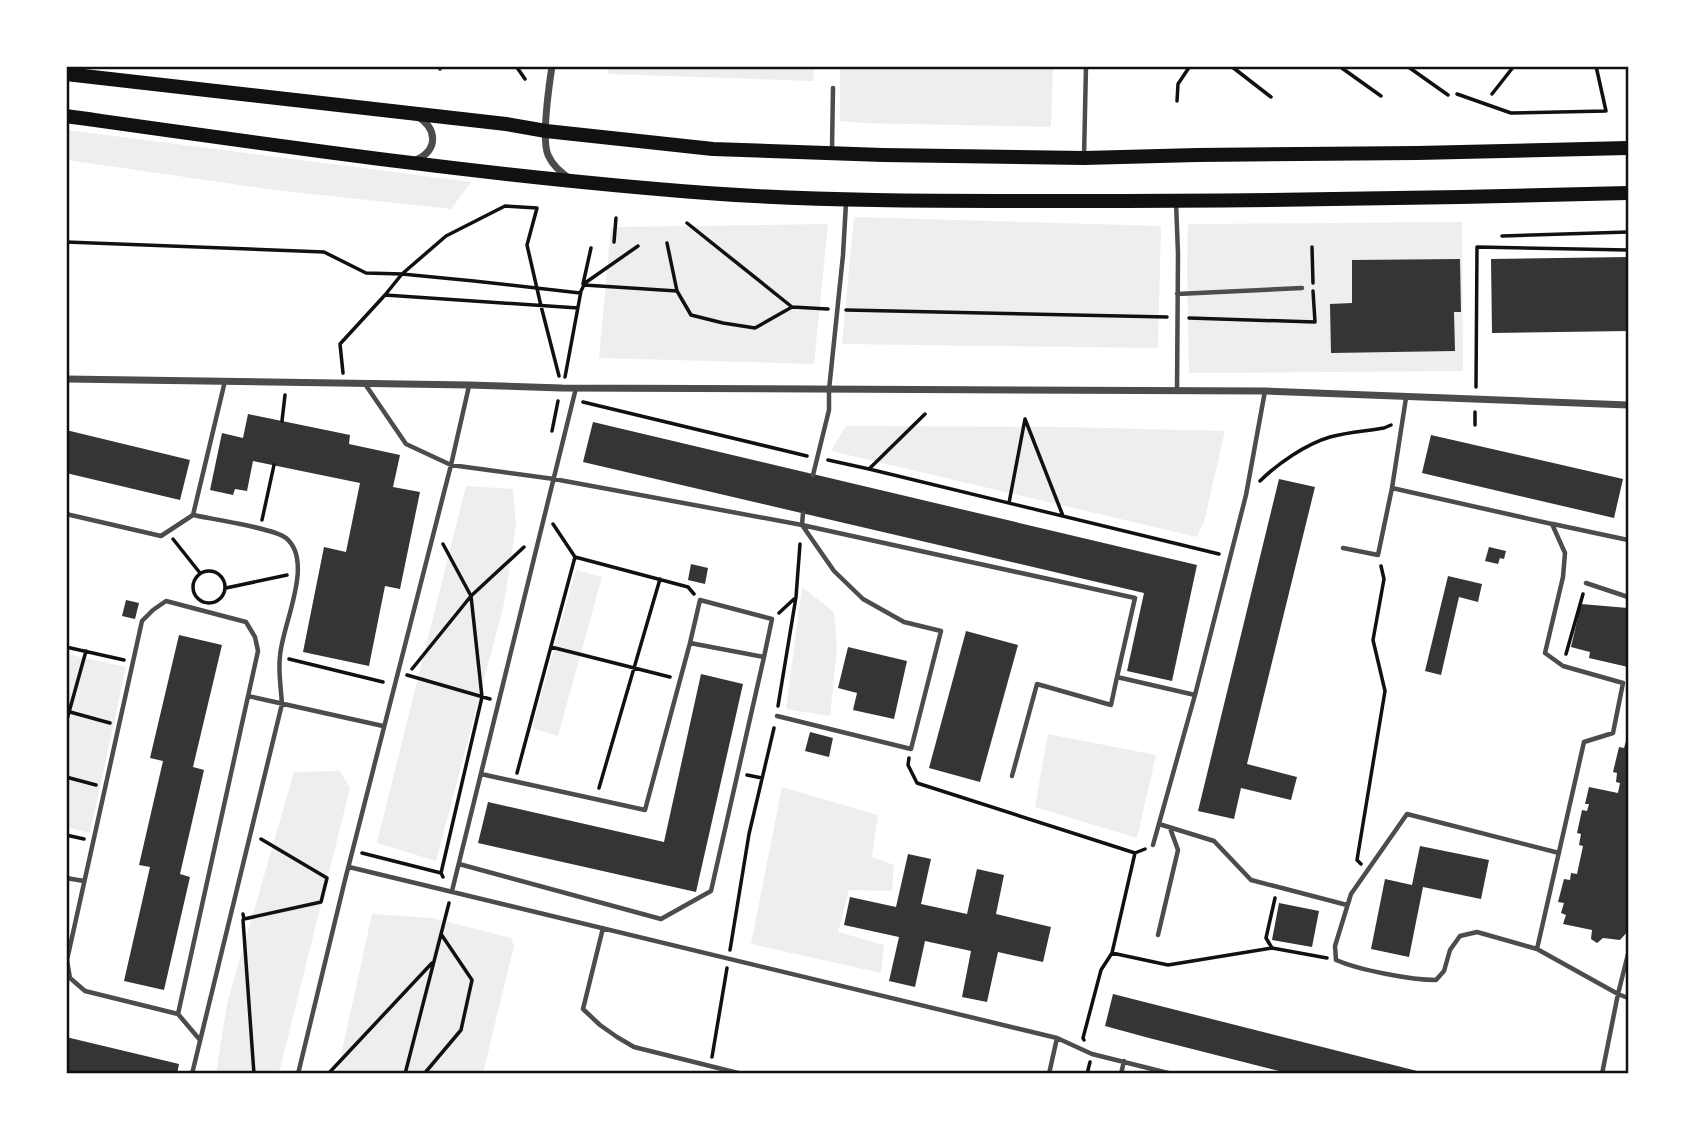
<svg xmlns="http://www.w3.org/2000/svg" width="1695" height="1140" viewBox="0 0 1695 1140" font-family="'Work Sans',sans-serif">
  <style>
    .green { fill: #eee }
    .building { fill: #353535 }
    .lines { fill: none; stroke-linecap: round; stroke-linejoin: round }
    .path { stroke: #111; stroke-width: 3.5 }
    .service { stroke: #4c4c4c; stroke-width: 4.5 }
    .minor { stroke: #4c4c4c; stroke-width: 7 }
    .primary { stroke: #111; stroke-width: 14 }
    .neatline { fill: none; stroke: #111; stroke-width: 2.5 }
  </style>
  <rect width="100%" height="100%" fill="#fff"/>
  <path class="green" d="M608 67V66L814 67 813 81 608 74Z
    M840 67H1053L1051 127 860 123 840 121Z
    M67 130 471 182 451 209 275 190 67 160Z
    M854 217 1161 226 1158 348 842 344Z
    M1462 222 1463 371 1189 373 1187 264 1188 224Z
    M828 224 814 364 599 358 611 227Z
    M846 426 1064 427 1225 431 1204 522 1197 537 831 451Z
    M466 486 513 489 516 526 504 604 436 861 377 843Z
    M576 570 602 577 558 736 532 728Z
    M802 587 834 612 837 649 830 716 786 709Z
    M66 654 126 667 90 833 67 827Z
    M1048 734 1156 755 1137 838 1035 807Z
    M340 771 350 788 279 1073 216 1074 227 1004 294 772Z
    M782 787 878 815 872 857 894 865 892 891 849 890 838 932 884 945 881 973 751 944Z
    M372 914 433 918 511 938 514 946 483 1073 337 1074Z"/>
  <path class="building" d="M1628 257V331L1492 333 1491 259Z
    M1460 259 1461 312H1454L1455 351 1331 353 1330 304 1352 303V260Z
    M248 414 350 435 349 444 400 455 393 487 420 492 400 589 385 586 369 666 303 652 324 547 346 552 360 483 253 461 247 491 235 489 233 495 210 490 222 433 243 438Z
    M593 422 1197 565 1172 681 1127 671 1144 593 583 462Z
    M66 430 190 460 180 500 66 473Z
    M1431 435 1623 479 1614 518 1422 473Z
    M1279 479 1315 487 1247 764 1297 777 1291 800 1241 788 1234 819 1198 811Z
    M1489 547 1506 551 1504 559 1500 558 1498 564 1485 561Z
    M691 564 708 568 705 584 688 580Z
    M1448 576 1482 584 1478 602 1459 597 1441 675 1425 671Z
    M126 600 139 603 135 619 122 616Z
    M1581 604 1628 608V667L1589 658 1590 652 1571 647Z
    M966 631 1018 645 980 782 929 768Z
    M179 635 222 645 193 767 204 770 180 874 190 877 164 990 124 981 150 867 139 865 163 761 150 758Z
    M848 647 907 661 894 719 853 710 857 693 838 688Z
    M701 674 743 684 696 892 478 843 488 802 664 842Z
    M810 732 833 738 829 757 805 751Z
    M1626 741H1628V931L1620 940 1603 938 1597 943 1591 939 1592 930 1563 924 1566 915 1561 913 1564 903 1558 902 1564 879 1570 880 1571 873 1577 874 1583 846 1579 845 1581 834 1577 833 1582 810 1587 811 1589 804H1585L1589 787 1618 793 1620 783 1616 782 1617 773 1613 772 1619 747 1624 748Z
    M1420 846 1489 860 1481 899 1423 887 1409 957 1371 949 1385 879 1412 885Z
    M908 854 931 859 921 904 967 914 977 869 1004 875 996 914 1051 927 1043 962 998 952 987 1002 962 997 971 951 925 941 915 987 889 981 899 937 844 925 850 897 896 907Z
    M1279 903 1319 911 1312 947 1272 940Z
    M1113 994 1425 1073V1074H1291L1149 1038 1105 1026Z
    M66 1037 179 1064 177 1074H66Z"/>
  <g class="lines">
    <path class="path" d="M516 66 525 79
      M1231 66 1271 97
      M1339 66 1381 96
      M1407 66 1448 95
      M440 69V66
      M1457 94 1511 113 1606 111 1596 66
      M1492 94 1514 66
      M1177 101 1178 84 1190 66
      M687 223 792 307
      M1502 236 1628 232
      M66 242 324 252 366 273 402 274 474 281 580 293 584 285 677 291 691 315 723 323 755 328 792 307 828 309
      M614 242 616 218
      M667 243 677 291
      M1312 247 1313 283
      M585 283 638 246
      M583 284 591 248
      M385 295 578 308
      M846 310 1167 317
      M1189 318 1315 322 1313 291
      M343 373 340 344 385 295 402 274 446 236 505 206 537 208 527 245 541 306 559 376
      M565 377 581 291
      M1476 387 1477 247 1628 250
      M583 402 807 456
      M282 421 285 395
      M1475 425V412
      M552 431 558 401
      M828 460 869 469 1219 554
      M869 469 925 414
      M1260 481C1277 464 1306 444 1330 437 1347 432 1367 431 1384 428L1391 425
      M1009 503 1025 419 1063 516
      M262 520 274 465
      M553 524 575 557
      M173 539 200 573
      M193 587a16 16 0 1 1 32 0a16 16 0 1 1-32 0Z
      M226 588 287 575
      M779 613 794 599
      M66 647 124 660
      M551 647 670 677
      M1566 654 1583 594
      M289 659 383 682
      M412 669 471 596 443 544
      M407 675 490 699
      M778 706 796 597 800 544
      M70 712 110 723
      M66 723 86 651
      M909 758 908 765 917 783 1135 853
      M517 773 575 557 688 587 694 594
      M747 775 762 778
      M66 777 96 785
      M599 788 660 579
      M66 835 84 839
      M362 853 441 873
      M1361 864 1357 860 1385 691 1373 640 1384 579 1381 566
      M443 877 441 873 482 697 471 596 524 547
      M1275 898 1266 938 1272 948 1327 958
      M243 914 244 919 321 902 327 878 261 839
      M243 920 254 1074
      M730 950 749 834 774 728
      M1112 953 1168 965 1272 948
      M1084 1040 1083 1038 1101 970 1112 953 1135 853 1145 849
      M712 1057 727 968
      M328 1074 432 963
      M405 1074 449 903
      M424 1074 461 1030 472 980 441 934
      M1087 1074 1090 1062"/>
    <path class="service" d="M832 149 833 88
      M1084 157 1086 66
      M1176 202 1178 254 1177 391
      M1177 294 1302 288
      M365 384 406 444 451 465 554 479 802 525 834 571 863 599 904 622 941 631 911 749 777 716
      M1406 398 1392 488 1552 524 1565 553 1563 577 1545 653 1563 666 1623 683 1613 733 1584 742 1537 949
      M813 475 829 410V390L843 255 846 203
      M803 513 802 525 1135 598 1117 677 1195 695 1153 845
      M66 514 161 536 193 515C211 519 274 528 286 538 315 562 282 625 280 656 278 671 281 688 282 704L192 1074
      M193 515 225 381
      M1553 524 1628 540
      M1343 548 1378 555 1392 488
      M1586 583 1628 597
      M690 643 700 600 772 619 764 657
      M1195 695 1246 495 1265 391
      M248 696 383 726
      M1012 776 1037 684 1111 705 1117 677
      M1159 824 1214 841 1251 880 1347 905
      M1559 853 1407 814 1351 894 1335 946 1336 960C1359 970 1411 980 1436 980L1444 971 1450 950 1460 936 1477 932 1537 949 1618 994 1628 954
      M459 864 661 919 711 891 764 657 690 643 645 810 481 774
      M349 867 1057 1038 1092 1054 1172 1074
      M66 878 84 881
      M452 891 576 388
      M603 928 583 1009 600 1025 617 1037 634 1047 742 1074
      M1158 935 1178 850 1170 828
      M178 1014 258 651 255 637 246 622 166 601 153 610 142 621 67 960 70 978 85 991 178 1014 200 1040
      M298 1074 345 880 451 465 469 386
      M1049 1074 1057 1038
      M1121 1074 1124 1061
      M1602 1074 1618 994 1628 998"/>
    <path class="minor" d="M552 66C549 86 541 138 548 155 553 166 560 171 570 179
      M416 160C438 150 438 129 417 116
      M66 379 469 385 562 388 1265 391 1628 405"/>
    <path class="primary" d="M66 74 506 124 546 131 713 149 883 155 1084 158 1197 155 1417 153 1628 148
      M66 116C279 146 493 177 707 193 830 202 954 201 1077 201 1261 201 1445 198 1628 193"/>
  </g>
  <rect width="1695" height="1140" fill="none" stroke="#ffffff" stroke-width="136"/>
  <rect x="68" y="68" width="1559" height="1004" class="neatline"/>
</svg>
